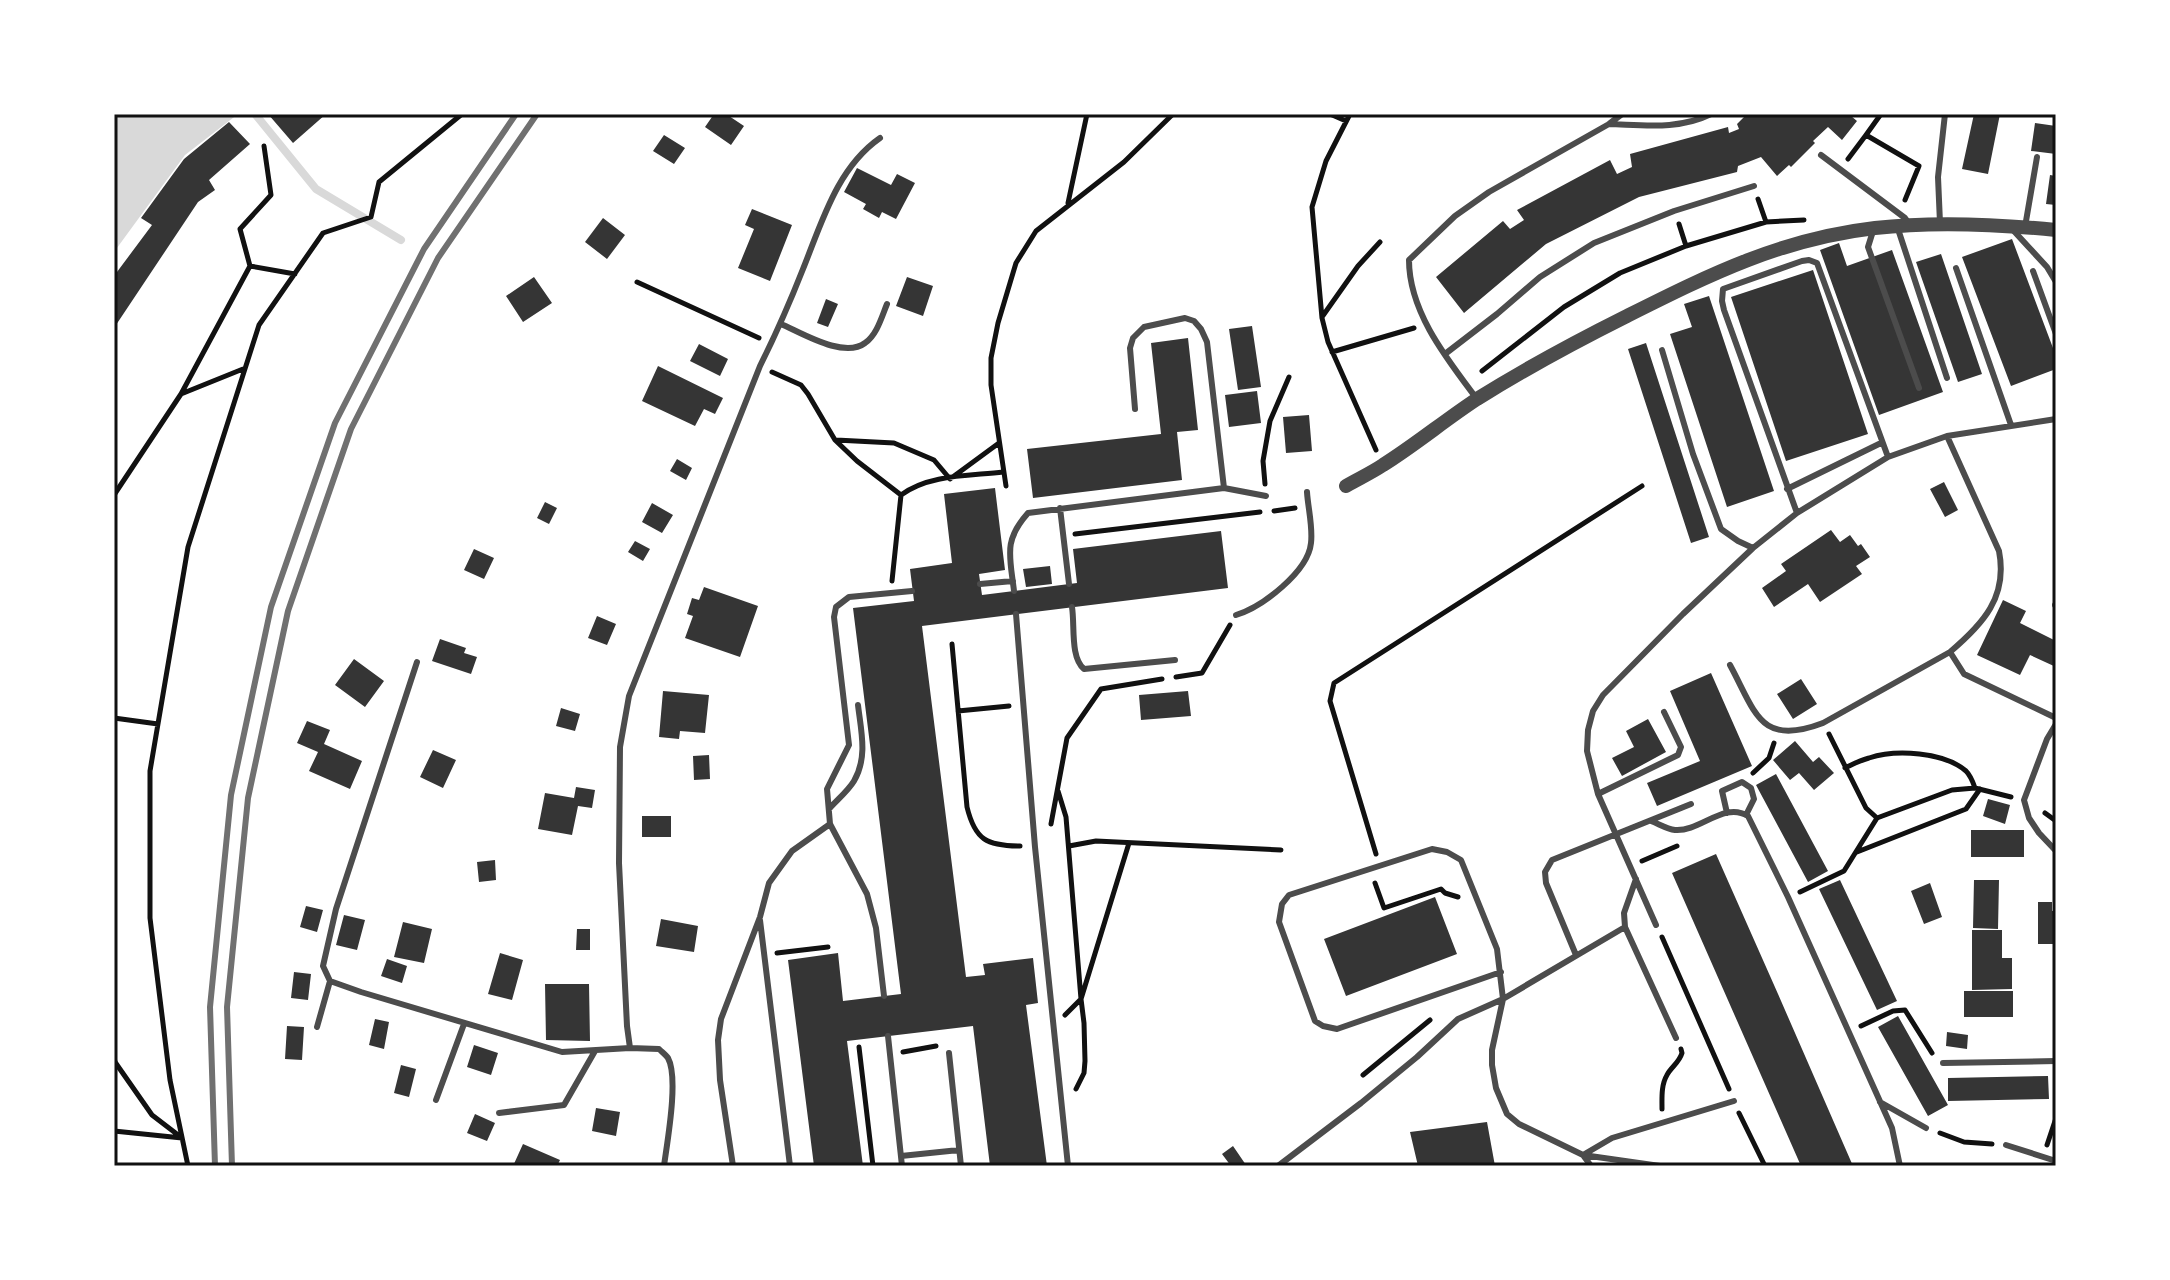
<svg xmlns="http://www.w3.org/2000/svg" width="2170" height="1280" viewBox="0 0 2170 1280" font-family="'Exo 2',sans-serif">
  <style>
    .water { fill: #d9d9d9 }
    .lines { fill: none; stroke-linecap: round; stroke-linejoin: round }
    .stream { stroke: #d9d9d9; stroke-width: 8 }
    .building { fill: #353535 }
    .path { stroke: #111; stroke-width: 5 }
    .service { stroke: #4c4c4c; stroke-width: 6 }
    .tertiary { stroke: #4c4c4c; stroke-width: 14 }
    .rail { stroke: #707070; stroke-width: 6 }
    .neatline { fill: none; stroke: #111; stroke-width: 3 }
  </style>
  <rect width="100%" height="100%" fill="#fff"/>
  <path class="water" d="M114 114H238L185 155 114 252Z"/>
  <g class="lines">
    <path class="stream" d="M255 114 316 189 401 240"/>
  </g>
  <path class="building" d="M268 114H326L293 143Z
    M714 114H726L744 126 731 145 705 127Z
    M1747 114H1853L1851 116 1857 121 1842 140 1828 127 1813 141 1815 143 1791 167 1789 165 1777 176 1761 157 1738 166 1737 172 1639 197 1546 244 1464 313 1436 277 1503 221 1510 229 1524 220 1517 210 1610 160 1617 174 1632 167 1630 154 1728 127 1729 133 1739 129 1737 124Z
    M1974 114H2000L1988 174 1962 169Z
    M229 122 250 144 209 180 215 190 198 202 114 328V276L152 225 141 218 184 159Z
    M2035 123 2056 126V154L2031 151Z
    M664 135 685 148 674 164 653 151Z
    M857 168 891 185 897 174 915 183 896 219 882 212 879 218 863 209 866 204 844 192Z
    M2050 175 2056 176V205L2046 204Z
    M752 209 792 225 770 281 738 268 754 229 745 225Z
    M603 218 625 235 607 259 585 242Z
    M2012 239 2056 356V369L2011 386 1962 257Z
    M1839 243 1847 266 1892 250 1943 392 1879 415 1820 250Z
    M1941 254 1982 374 1958 382 1916 262Z
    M1813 270 1868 434 1786 461 1731 297Z
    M534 277 552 303 523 322 506 296Z
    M907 277 933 286 923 316 896 306Z
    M1709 296 1774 491 1727 507 1670 334 1692 327 1684 304Z
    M826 299 838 304 828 327 817 323Z
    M1252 326 1261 387 1238 390 1229 329Z
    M1188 338 1198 430 1177 432 1182 480 1033 498 1027 449 1161 434 1151 343Z
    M1646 343 1709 537 1691 543 1628 349Z
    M699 344 728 359 720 376 690 361Z
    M658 366 723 398 715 414 704 409 695 426 642 401Z
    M1257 391 1261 423 1229 427 1225 395Z
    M1309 415 1312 451 1286 453 1283 417Z
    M677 459 692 468 686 480 670 471Z
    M1944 482 1958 510 1945 517 1930 489Z
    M995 488 1005 570 979 574 982 595 1077 583 1073 549 1221 531 1228 588 922 626 966 977 985 975 983 964 1033 958 1038 1003 1026 1005 1047 1166H990L973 1026 847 1041 863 1166H814L788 960 838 953 843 1001 901 994 853 608 914 601 910 569 952 563 944 494Z
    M545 502 557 508 549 524 537 518Z
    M652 503 673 515 662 533 642 522Z
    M1831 530 1840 542 1850 535 1858 546 1861 544 1870 557 1856 566 1862 574 1820 602 1808 584 1774 607 1762 588 1786 571 1781 564Z
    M635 541 650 549 643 561 628 552Z
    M474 549 494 558 484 579 464 570Z
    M1050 566 1052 584 1026 587 1023 569Z
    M704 587 758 606 740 657 685 638 693 616 687 614 692 598 699 600Z
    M2003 600 2026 611 2020 623 2056 641V667L2030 655 2020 675 1977 655Z
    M597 616 616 624 607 645 588 638Z
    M440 639 466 648 464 653 477 657 471 674 432 661Z
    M354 659 384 681 365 707 335 685Z
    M1711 673 1752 766 1657 806 1647 783 1700 761 1670 691Z
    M1801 679 1817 704 1793 719 1777 694Z
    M663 691 709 695 705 733 680 731 679 739 659 737Z
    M1188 691 1191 716 1141 720 1139 695Z
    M561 708 580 714 575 731 556 726Z
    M1648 719 1666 752 1622 776 1612 758 1634 747 1626 731Z
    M307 721 330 730 324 744 362 761 350 789 309 771 318 752 297 743Z
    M1795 741 1813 762 1819 757 1834 773 1814 790 1799 773 1790 780 1773 760Z
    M433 750 456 760 443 788 420 777Z
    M709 755 710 779 694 780 693 756Z
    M1776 774 1828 871 1808 882 1756 785Z
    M576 787 595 790 592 808 578 806 572 835 538 829 545 793 574 798Z
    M1988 799 2010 805 2005 824 1983 816Z
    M642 816H671V837H642Z
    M1971 830H2024V857H1971Z
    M1716 854 1778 994 1853 1166H1801L1672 873Z
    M495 860 496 880 479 882 477 862Z
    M1840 880 1897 1001 1877 1010 1819 889Z
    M1974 880H1999L1998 929 1973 928Z
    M1930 883 1942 917 1924 924 1911 891Z
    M1435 897 1457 954 1346 996 1324 939Z
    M2038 902H2052V911H2056V944H2038Z
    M306 906 323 910 317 932 300 927Z
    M344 915 365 920 357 950 336 945Z
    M661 919 698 926 694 952 656 946Z
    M403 922 432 929 424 963 394 957Z
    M577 929H590V950H576Z
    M1972 930H2002V958H2012V989L1972 990Z
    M500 953 523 960 512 1000 488 994Z
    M387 959 407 966 402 983 381 976Z
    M294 972 311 974 308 1000 291 998Z
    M545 984H589L590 1041 546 1040Z
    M1964 991H2013V1017H1964Z
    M1898 1016 1948 1105 1928 1116 1878 1027Z
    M375 1019 389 1022 384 1049 369 1045Z
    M287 1026 304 1027 302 1060 285 1059Z
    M1947 1032 1968 1035 1967 1049 1946 1046Z
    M474 1045 498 1053 491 1075 467 1067Z
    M401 1065 416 1069 409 1097 394 1093Z
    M2048 1076 2049 1099 1948 1101V1078Z
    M596 1108 620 1112 616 1136 592 1131Z
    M475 1114 495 1123 487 1141 467 1133Z
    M1487 1122 1495 1166H1418L1410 1132Z
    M523 1144 560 1160 557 1166H513Z
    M1233 1146 1246 1165 1244 1166H1231L1222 1154Z"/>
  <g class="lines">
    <path class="path" d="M1330 114 1346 121
      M1350 114 1326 161 1312 207 1322 318 1328 342 1376 450
      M1881 114 1866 135 1919 166 1905 200
      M1848 159 1866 135
      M1758 199 1766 222
      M1068 203 1087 114
      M1679 224 1686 246
      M250 266 295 274
      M637 282 759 338
      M1322 317 1358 266 1380 242
      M1332 352 1414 328
      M1482 371 1564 307 1620 273 1686 246 1766 222 1804 220
      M772 372 801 385 808 394 835 440 857 461 901 495
      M181 394 250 266 240 229 271 195 264 146
      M836 440 894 443 934 460 950 479 999 443
      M1265 484 1263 461 1270 421 1289 377
      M1006 486 991 385V358L998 323 1016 263 1036 231 1124 162 1173 114
      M114 495 181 394 243 369
      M1274 511 1295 508
      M1075 534 1260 512
      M892 581 901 495C929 474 971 476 1003 472
      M952 644 967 807C975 840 987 846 1020 846
      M1176 677 1202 673 1230 625
      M958 711 1009 706
      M114 718 158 724
      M1829 734 1866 808 1877 818 1952 790 1975 788 2011 797
      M1845 768C1853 764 1861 760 1869 758 1896 749 1944 752 1966 771 1971 776 1973 782 1975 788
      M1753 773 1769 758 1774 743
      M1058 791 1066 817 1081 999 1084 1023 1085 1061 1084 1073 1076 1089
      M2045 813 2056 821
      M1051 824 1067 738 1101 689 1162 679
      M1069 846 1096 841 1281 850
      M1857 852 1966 809 1980 789
      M1376 854 1330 701 1334 683 1642 486
      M1642 861 1677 846
      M1375 883 1384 908 1441 889 1445 893 1458 897
      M1800 892 1844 871 1877 818
      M1662 937 1729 1089
      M777 953 828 947
      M1065 1015 1081 999 1129 843
      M1861 1026 1893 1011 1905 1010 1932 1053
      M859 1047 873 1166
      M903 1052 936 1046
      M114 1057 115 1062 152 1115 182 1138 114 1131
      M1363 1075 1430 1020
      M1662 1109C1662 1098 1661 1085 1667 1075 1671 1067 1679 1063 1682 1053L1681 1049
      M1739 1113 1765 1166
      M1940 1133 1964 1142 1992 1144
      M2047 1145 2056 1118
      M188 1166 170 1080 150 918V771L188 547 259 325 323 233 371 217 379 182 462 114"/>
    <path class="service" d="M1609 124C1644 125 1679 130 1711 114
      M1821 155 1905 218 1908 222
      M1940 223 1938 177 1945 114
      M1897 226 1947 378
      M2025 227 2037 157
      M2012 229 2047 267 2056 282
      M1873 231 1868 247 1919 388
      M1956 268 2011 425
      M2033 271 2056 334
      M781 324C802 333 844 359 865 343 877 335 882 316 887 304
      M1662 350 1693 454 1721 529 1738 541 1753 548
      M1445 354 1497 314 1540 277 1594 243 1674 211 1754 186
      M1477 399C1447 359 1409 312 1409 260L1455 216 1489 192 1609 124 1622 114
      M1135 409 1130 348 1133 338 1144 327 1185 318 1194 321 1201 329 1207 342 1224 488
      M1787 489 1881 443
      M1060 508 1069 584
      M1797 513 1724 310 1722 301 1723 289 1802 261 1809 260 1817 263 1888 457
      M980 584 1013 581
      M1014 591C1010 556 1003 541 1028 513L1224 488 1266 496
      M2055 605H2056
      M1072 607C1075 626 1070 657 1084 669L1175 660
      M1016 614 1035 847 1068 1166
      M1236 615C1262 607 1308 572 1311 543 1313 527 1308 508 1307 492
      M1950 652 1964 674 2056 718
      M417 662 336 909 323 966 330 981 361 992 562 1052 630 1048
      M1730 665C1756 713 1760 747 1823 723L1950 652C1983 624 2008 597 1999 551L1947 436
      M2056 724 2047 739 2024 800 2029 818 2039 833 2056 851
      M1598 794 1678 755 1681 747 1664 712
      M829 809C837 800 848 791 854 781 868 757 861 731 858 705
      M1727 813 1722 791 1742 782 1751 788 1754 799 1746 815
      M1651 821C1659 824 1667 829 1675 830 1700 832 1724 801 1748 816L1788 897 1892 1128 1900 1166
      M830 824 867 894 876 928 884 996
      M1636 879 1624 913 1625 927 1503 999 1492 1050V1065L1496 1088 1507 1114 1519 1124 1583 1155 1660 1166
      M760 920 790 1166
      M1656 925 1598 794 1587 751 1588 730 1593 711 1603 695 1683 614 1753 548 1797 513 1888 457 1947 436 2056 419
      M1625 927 1676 1038
      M1576 955 1546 883 1545 872 1552 860 1691 804
      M317 1027 330 981
      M888 1036 902 1166
      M949 1053 961 1166
      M1943 1063 2056 1061
      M436 1100 464 1024
      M1880 1102 1926 1128
      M499 1113 564 1105 595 1051
      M2006 1145 2056 1161
      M1583 1155 1612 1138 1734 1101
      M1583 1155 1591 1166
      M901 1156 959 1150
      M664 1166C667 1143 679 1078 668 1058 666 1055 662 1052 659 1049L630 1048 627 1026 619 863 620 747 629 696 760 366C776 334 790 302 803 269 822 222 837 168 880 138
      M733 1166 720 1080 718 1040 721 1019 760 917 769 883 792 851 830 824 827 789 849 745 834 617 836 607 849 597 912 591
      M1278 1166 1361 1103 1417 1057 1458 1019 1503 999 1497 949 1461 860 1447 852 1432 849 1289 895 1282 904 1279 922 1315 1021 1323 1026 1337 1029 1501 972"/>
    <path class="tertiary" d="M1346 486C1358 479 1371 473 1383 465 1415 445 1445 420 1477 399 1525 369 1575 342 1625 317 1709 275 1780 239 1875 228 1935 221 1995 224 2056 230"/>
    <path class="rail" d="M215 1166 210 1007 231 795 271 607 335 423 424 249 516 114
      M232 1166 227 1007 248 798 288 611 351 429 438 258 537 114"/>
  </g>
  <rect width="2170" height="1280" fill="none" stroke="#ffffff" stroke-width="232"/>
  <rect x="116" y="116" width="1938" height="1048" class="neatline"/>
</svg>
